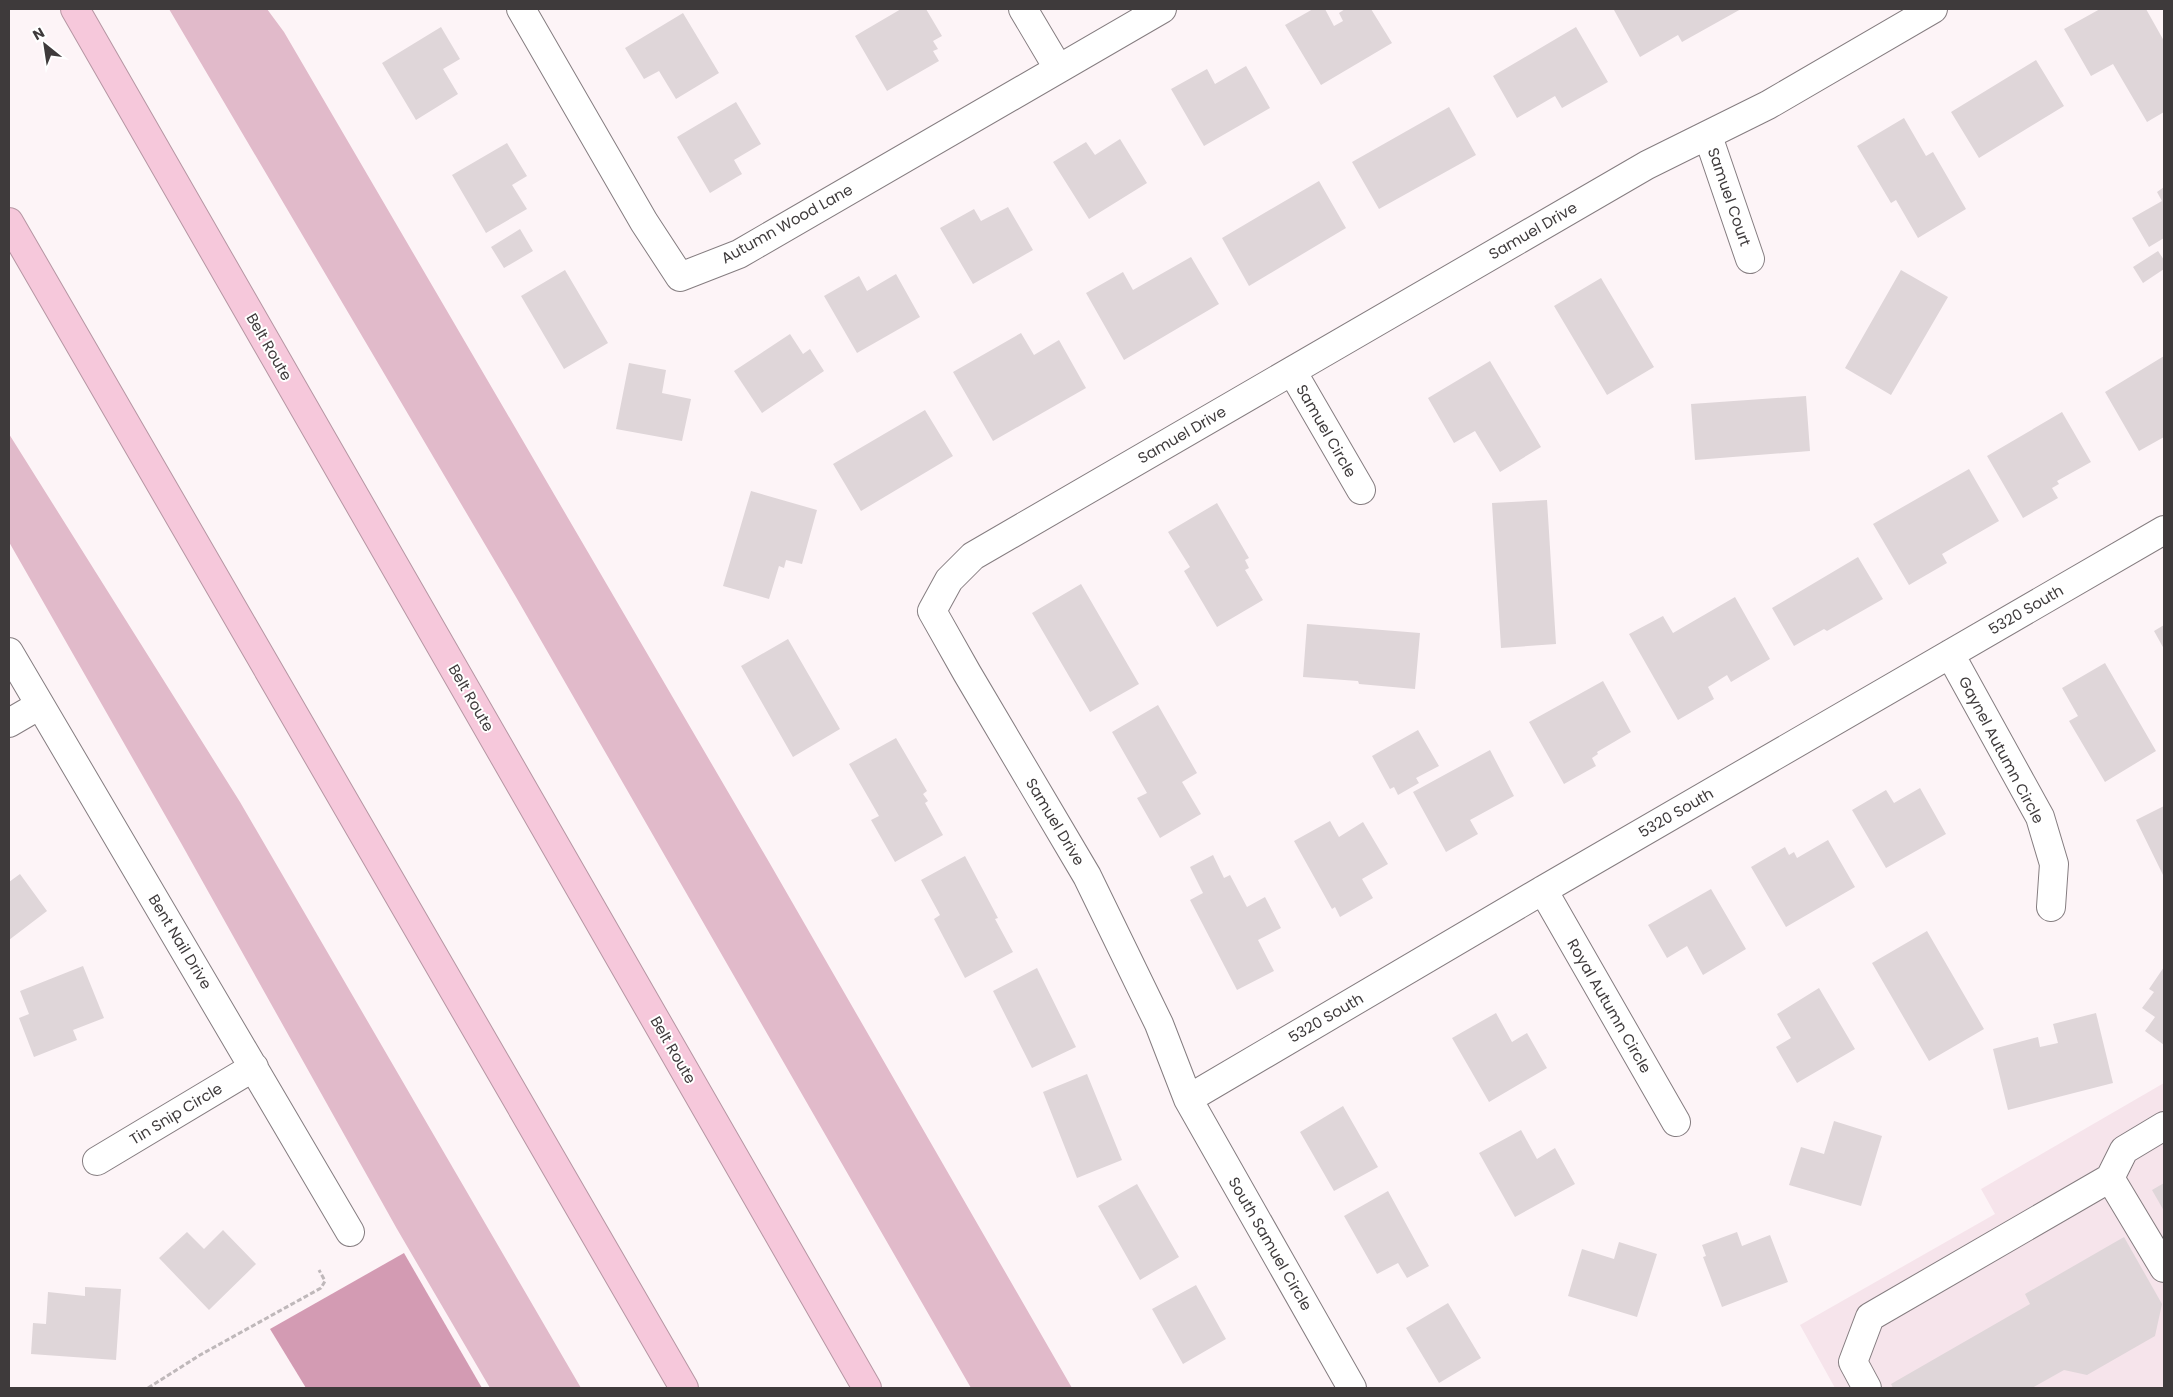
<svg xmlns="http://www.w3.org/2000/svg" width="2173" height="1397" viewBox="0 0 2173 1397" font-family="Poppins,sans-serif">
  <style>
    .built { fill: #f6e4eb }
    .green { fill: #e1baca }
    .water { fill: #d39bb3 }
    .building { fill: #dfd6d9 }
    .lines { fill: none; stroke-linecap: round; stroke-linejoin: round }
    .minor-casing { stroke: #857d80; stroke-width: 30 }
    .highway-casing { stroke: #b696a3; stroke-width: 30 }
    .path { stroke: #bfb8ba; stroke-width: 3; stroke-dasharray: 5 2.5; stroke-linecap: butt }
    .minor { stroke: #fff; stroke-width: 28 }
    .highway { stroke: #f6c8db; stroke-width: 28 }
    .labels { text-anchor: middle; stroke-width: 4; stroke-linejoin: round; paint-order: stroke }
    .street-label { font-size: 15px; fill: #3e3a3b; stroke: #fff }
  </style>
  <rect width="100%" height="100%" fill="#fdf4f7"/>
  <path class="built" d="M2164 1083V1388H1835L1800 1325 1995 1214 1981 1189Z"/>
  <path class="green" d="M169 9H267L284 32 769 862 1072 1388H971L516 597Z
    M9 434 240 802 581 1388H490L397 1229 181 843 9 542Z"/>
  <path class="water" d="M404 1253 482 1388H306L270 1329Z"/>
  <path class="building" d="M901 9H926L942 36 933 41 938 49 933 51 939 61 887 91 855 36Z
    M1313 9H1325L1334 26 1343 21 1339 13 1345 9H1371L1392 43 1321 85 1285 25Z
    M1616 9H1741L1682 42 1678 35 1640 57 1614 10Z
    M2100 9H2146L2164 41V112L2147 122 2113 64 2091 76 2064 29Z
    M683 13 719 73 676 99 659 71 644 79 625 48Z
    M441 27 460 59 443 69 458 94 416 120 382 63Z
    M1576 27 1608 82 1562 108 1555 96 1517 118 1493 76Z
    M2036 60 2064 106 1979 158 1951 112Z
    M1246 66 1270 108 1204 146 1171 89 1207 69 1215 84Z
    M736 102 761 144 734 160 742 174 710 193 677 137Z
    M1449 107 1476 155 1379 209 1352 162Z
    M1904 118 1926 156 1933 152 1966 209 1918 238 1896 200 1891 203 1857 146Z
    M1120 139 1147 183 1089 219 1053 162 1086 142 1095 155Z
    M507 143 527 176 512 185 527 209 486 233 452 175Z
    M1319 181 1346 228 1249 286 1222 238Z
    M2164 187V238L2149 247 2132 218 2162 201 2157 192Z
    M1008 207 1033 250 973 284 940 228 974 209 981 221Z
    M520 229 533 251 504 268 491 247Z
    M2158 251 2164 260V269L2143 283 2133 267Z
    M1191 257 1219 304 1124 360 1086 293 1123 272 1133 290Z
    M565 270 608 343 564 369 521 296Z
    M1901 270 1948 297 1891 395 1845 368Z
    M896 274 920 317 857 353 824 296 859 276 867 291Z
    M1601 278 1654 367 1607 395 1554 306Z
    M1021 333 1034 355 1059 340 1086 388 993 441 953 372Z
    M790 334 803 354 810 349 824 371 762 413 734 371Z
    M2164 356V437L2139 451 2105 392Z
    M1490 361 1541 447 1500 472 1475 431 1454 443 1428 398Z
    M629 363 666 370 662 393 691 399 682 441 616 429Z
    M1806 396 1810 451 1695 460 1691 404Z
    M925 410 953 456 861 511 833 464Z
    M2062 412 2091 462 2057 481 2059 484 2052 488 2058 498 2023 518 1987 456Z
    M1969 469 1999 521 1942 554 1947 563 1909 585 1873 524Z
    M751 491 817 510 802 564 786 560 784 568 779 566 769 599 723 586Z
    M1547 500 1556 644 1501 648 1492 503Z
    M1217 503 1249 558 1245 560 1249 568 1245 570 1263 600 1217 627 1184 571 1190 567 1168 532Z
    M1858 557 1883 599 1827 631 1824 629 1794 646 1772 608Z
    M1081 584 1139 684 1090 712 1032 613Z
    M1735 597 1770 659 1731 682 1727 675 1708 687 1714 699 1678 720 1629 634 1663 616 1673 633Z
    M1307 624 1420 633 1415 689 1359 684 1358 681 1303 677Z
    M2164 625V649L2154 631Z
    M788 639 840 729 793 757 741 666Z
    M2105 663 2156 751 2105 782 2069 721 2078 716 2062 688Z
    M1603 681 1631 732 1597 752 1598 754 1592 758 1596 766 1564 784 1529 722Z
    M1158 705 1197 773 1182 782 1201 814 1160 838 1137 798 1147 793 1112 732Z
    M1418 730 1439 766 1416 778 1419 783 1398 795 1394 787 1390 789 1372 756Z
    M896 738 927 791 923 794 928 801 925 803 943 835 895 862 871 820 879 816 849 764Z
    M1490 750 1514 796 1470 820 1478 834 1446 852 1413 792Z
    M1920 788 1946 834 1886 868 1852 810 1886 790 1894 803Z
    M2164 806V877L2136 820Z
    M1330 821 1339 837 1363 822 1388 864 1362 879 1373 898 1340 917 1335 907 1332 909 1294 841Z
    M1828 840 1855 887 1786 927 1751 867 1785 847 1789 855 1794 852 1797 858Z
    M1213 855 1224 878 1230 875 1247 907 1265 897 1281 928 1258 940 1274 971 1237 990 1190 900 1203 893 1190 867Z
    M965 856 998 918 995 919 1013 952 965 978 934 919 940 915 921 880Z
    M20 874 47 911 9 940V882Z
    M1711 889 1746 949 1703 975 1687 946 1667 958 1648 925Z
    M1927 931 1984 1029 1929 1061 1872 963Z
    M83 966 104 1018 73 1030 77 1040 34 1057 19 1018 29 1014 20 991Z
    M2164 967V1045L2145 1031 2155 1017 2142 1008 2154 992 2149 989Z
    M1037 968 1076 1047 1032 1068 993 991Z
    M1819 988 1855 1049 1797 1083 1776 1047 1791 1038 1777 1014Z
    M1496 1013 1512 1042 1527 1033 1547 1068 1489 1102 1452 1038Z
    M2096 1013 2113 1083 2008 1110 1993 1049 2038 1037 2040 1047 2058 1043 2053 1024Z
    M1087 1074 1122 1160 1077 1178 1043 1092Z
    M1343 1106 1378 1167 1334 1191 1300 1132Z
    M1834 1121 1882 1136 1861 1206 1789 1185 1801 1147 1824 1154Z
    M1521 1130 1537 1159 1555 1148 1575 1184 1515 1217 1479 1153Z
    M2164 1183V1211L2152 1190Z
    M1137 1184 1179 1257 1140 1280 1098 1206Z
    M1388 1191 1429 1266 1407 1278 1398 1263 1377 1274 1344 1216Z
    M223 1230 256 1264 209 1310 159 1258 187 1232 204 1249Z
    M1737 1232 1742 1246 1770 1235 1788 1282 1722 1307 1703 1257 1706 1256 1702 1245Z
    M2124 1237 2162 1304 2155 1336 2087 1375 2064 1370 2032 1388H1893L1891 1384 2030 1304 2025 1294Z
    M1619 1242 1657 1254 1637 1317 1568 1296 1582 1249 1614 1259Z
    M1196 1285 1226 1339 1183 1364 1152 1309Z
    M85 1287 121 1289 116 1360 31 1354 33 1323 46 1324 48 1292 85 1296Z
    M1448 1303 1481 1358 1439 1383 1406 1328Z"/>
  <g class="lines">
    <g class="minor-casing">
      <path id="minor" d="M521 9 644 222 680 277 739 254 1162 9
        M1023 9 1058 68
        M1708 136 1750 259
        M1292 371 1361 490
        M9 652 350 1232
        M1950 654 2040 817 2054 864 2051 907
        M9 723 40 705
        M1543 890 1676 1122
        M1188 1099 1543 890 2164 530
        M97 1161 254 1067
        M2110 1178 2164 1268
        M1352 1388 1188 1099 1159 1024 1087 876 967 673 932 611 949 580 973 556 1647 165 1768 105 1933 9
        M1867 1388 1853 1362 1870 1317 2110 1178 2124 1150 2164 1126"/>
    </g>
    <g class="highway-casing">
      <path id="highway" d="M75 9 867 1388
        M9 222 684 1388"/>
    </g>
    <path class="path" d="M148 1388 200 1355 321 1288 325 1281 319 1270"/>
    <use href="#minor" class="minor"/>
    <use href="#highway" class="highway"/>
  </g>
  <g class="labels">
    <g class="street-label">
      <text transform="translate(1729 197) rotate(71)" y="5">Samuel Court</text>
      <text transform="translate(787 224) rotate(-29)" y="5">Autumn Wood Lane</text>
      <text transform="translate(1533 231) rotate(-30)" y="5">Samuel Drive</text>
      <text transform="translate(269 347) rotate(60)" y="5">Belt Route</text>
      <text transform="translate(1326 431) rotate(60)" y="5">Samuel Circle</text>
      <text transform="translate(1182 435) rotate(-30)" y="5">Samuel Drive</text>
      <text transform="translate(2026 610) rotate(-30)" y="5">5320 South</text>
      <text transform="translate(471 698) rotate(60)" y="5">Belt Route</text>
      <text transform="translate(2001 750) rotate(62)" y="5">Gaynel Autumn Circle</text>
      <text transform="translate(1676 813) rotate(-30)" y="5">5320 South</text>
      <text transform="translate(1055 822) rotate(59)" y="5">Samuel Drive</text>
      <text transform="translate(180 942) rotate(59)" y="5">Bent Nail Drive</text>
      <text transform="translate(1609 1006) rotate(60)" y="5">Royal Autumn Circle</text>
      <text transform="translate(1326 1018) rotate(-30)" y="5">5320 South</text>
      <text transform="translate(673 1050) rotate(60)" y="5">Belt Route</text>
      <text transform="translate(176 1114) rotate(-31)" y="5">Tin Snip Circle</text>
      <text transform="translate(1270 1244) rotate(60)" y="5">South Samuel Circle</text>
    </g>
  </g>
  <rect width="2173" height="1397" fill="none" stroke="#3e3a3b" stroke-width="20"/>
  <g transform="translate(45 45) rotate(330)" stroke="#ffffff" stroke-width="4" paint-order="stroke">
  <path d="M0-4L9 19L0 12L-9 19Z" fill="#3e3a3b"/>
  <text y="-8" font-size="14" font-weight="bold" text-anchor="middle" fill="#3e3a3b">N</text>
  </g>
</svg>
